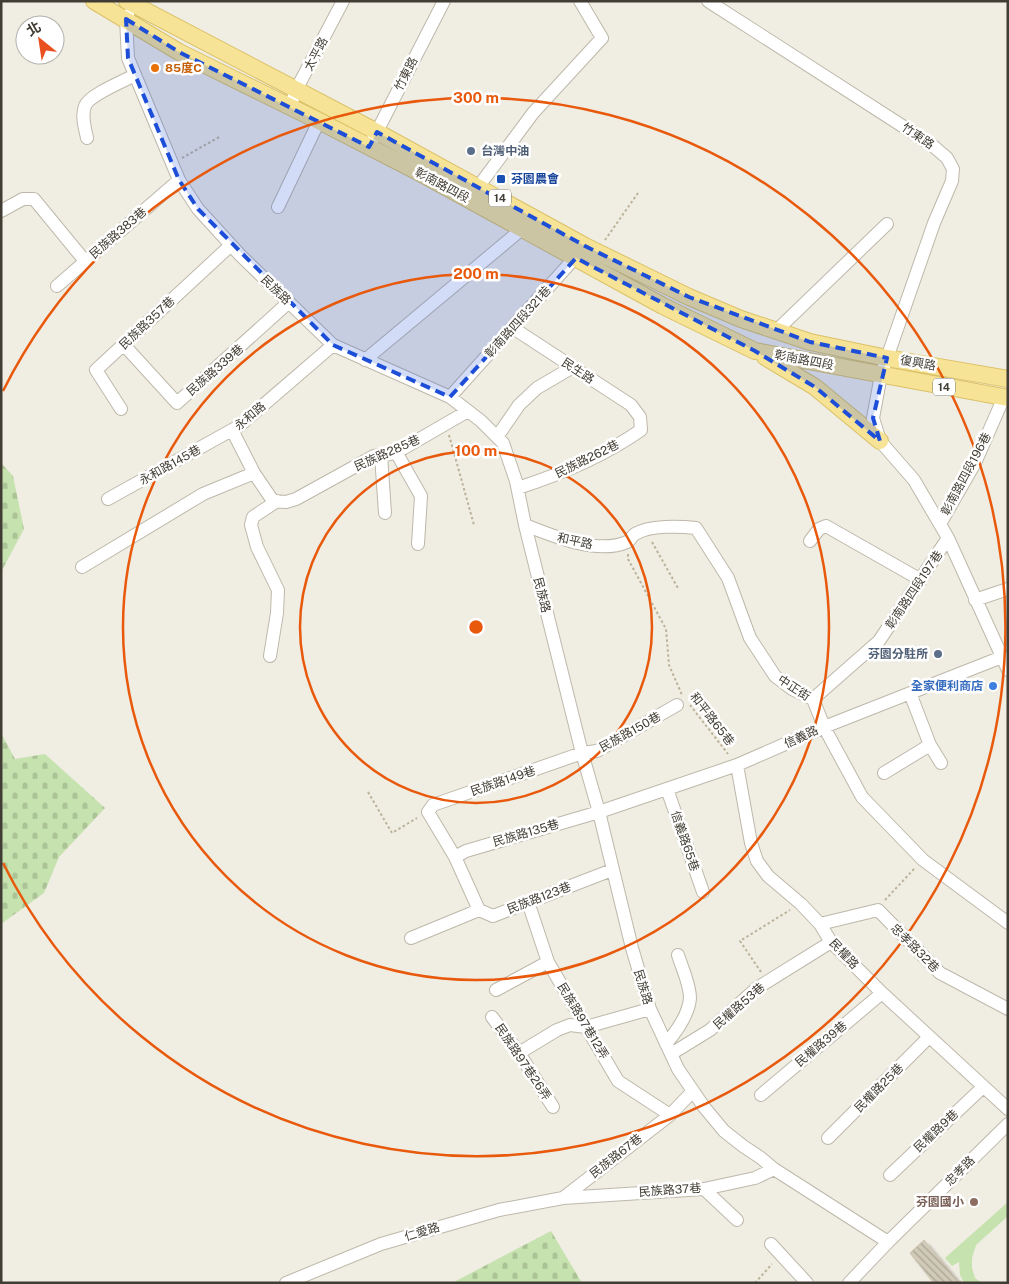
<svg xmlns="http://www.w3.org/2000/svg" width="1009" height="1284" viewBox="0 0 1009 1284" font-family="'Public Sans','Noto Sans TC',sans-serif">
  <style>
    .cemetery { fill: url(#cemetery-stones) }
    .pitch { fill: #c6e2ae }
    .building { fill: url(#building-back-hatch); stroke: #cbc2ad; filter: url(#shadow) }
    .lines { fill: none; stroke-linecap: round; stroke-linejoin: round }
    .minor-casing { stroke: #beb8aa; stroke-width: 14 }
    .major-casing { stroke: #dac167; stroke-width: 18 }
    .path { stroke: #bbb299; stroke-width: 2; stroke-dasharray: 2.5 2.5; stroke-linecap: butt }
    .minor { stroke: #fff; stroke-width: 12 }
    .major { stroke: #f7e396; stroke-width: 16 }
    .marked { fill: #1d4ed8; fill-opacity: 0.2; stroke: #1d4ed8; stroke-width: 4; stroke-dasharray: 10 6; stroke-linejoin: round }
    .ring { fill: none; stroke: #e8590c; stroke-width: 2.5 }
    .food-dot { fill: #e8710a; stroke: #fff; stroke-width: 2 }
    .service-dot { fill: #5c6f8a; stroke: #fff; stroke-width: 2 }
    .transit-dot { fill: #1a4fb4; stroke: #fff; stroke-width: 2 }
    .shop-dot { fill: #3f7fe0; stroke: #fff; stroke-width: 2 }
    .education-dot { fill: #8d6e63; stroke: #fff; stroke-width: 2 }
    .labels { text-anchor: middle; stroke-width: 5; stroke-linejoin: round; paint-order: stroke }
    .shield { fill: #fff; stroke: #7b7771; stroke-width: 1 }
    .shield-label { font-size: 11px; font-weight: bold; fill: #423d34 }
    .street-label { font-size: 12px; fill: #423d34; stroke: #fff }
    .food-label { font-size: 12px; font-weight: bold; fill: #c56008; stroke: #fff; text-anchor: start }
    .service-label { font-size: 12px; font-weight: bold; fill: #4e5e75; stroke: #fff; text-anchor: start }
    .transit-label { font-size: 12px; font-weight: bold; fill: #164399; stroke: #fff; text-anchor: start }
    .shop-label { font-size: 12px; font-weight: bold; fill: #366cbe; stroke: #fff; text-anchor: end }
    .education-label { font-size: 12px; font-weight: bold; fill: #785e54; stroke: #fff; text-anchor: end }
    .centre { fill: #e8590c; stroke: #fff; stroke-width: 2.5 }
    .ring-label { font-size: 15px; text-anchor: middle; font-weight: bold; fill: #e8590c; stroke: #fff; stroke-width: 5; stroke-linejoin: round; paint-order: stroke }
  </style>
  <defs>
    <pattern id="cemetery-stones" width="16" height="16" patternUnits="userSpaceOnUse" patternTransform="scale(1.25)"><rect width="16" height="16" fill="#c6e2ae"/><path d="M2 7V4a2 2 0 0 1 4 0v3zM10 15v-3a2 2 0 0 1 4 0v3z" fill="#abc396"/></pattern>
    <pattern id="building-back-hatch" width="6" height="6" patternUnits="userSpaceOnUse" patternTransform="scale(1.25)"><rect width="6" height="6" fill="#d1cab9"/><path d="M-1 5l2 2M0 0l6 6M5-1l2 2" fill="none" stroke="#aba597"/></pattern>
    <filter id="shadow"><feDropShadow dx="4.5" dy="4.5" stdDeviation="1" flood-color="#0004"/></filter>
  </defs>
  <rect width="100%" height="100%" fill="#f0ede3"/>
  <path class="cemetery" d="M1 463 13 476 24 529 1 572Z
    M1 733 15 759 45 754 105 808 59 857 44 893 1 924Z
    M551 1231 582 1283H452Z"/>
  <path class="pitch" d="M1008 1202V1216L976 1245 972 1258V1268L975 1278 982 1283H964L960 1275 959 1262 952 1266 945 1258Z"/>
  <path class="building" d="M924 1240 960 1283H934L910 1253Z"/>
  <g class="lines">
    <g class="minor-casing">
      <path id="minor" d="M708 1 932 145 947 158 953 169 952 181 934 223 887 358 881 375 873 418 880 441 914 480 948 538 1008 670
        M128 15 126 19 128 58 179 180 198 209 241 256 333 345 450 397 481 421 503 443 516 481 525 525 582 753 599 812 632 948 650 1009 678 1069 704 1107 724 1131 743 1146 761 1158 774 1169 888 1242
        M290 107 296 90 343 1
        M87 138C85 128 81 116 85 106 89 95 124 81 135 75
        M369 147 444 1
        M473 194 533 113 602 38 580 1
        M278 207 319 121
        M1 211 23 199H34L85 261
        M57 286 179 180
        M513 328 631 405 640 417 641 430C604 456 561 474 518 488
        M776 331 887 224
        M124 345 177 403 289 302
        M365 360 522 229
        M450 397 580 252
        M121 409 96 370 231 245
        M232 430 254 473 273 501 286 502 296 499 374 456 390 454 404 448 468 411
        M497 437 519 405 537 388 573 367
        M396 452 421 496 418 544
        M381 455 385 513
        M108 499 239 426 333 345
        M940 524 975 463 1004 397
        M525 525C553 536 597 555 627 542 630 541 632 536 635 534 650 525 679 526 696 528L728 578 750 638 775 676 792 689 813 699 824 727 862 797 923 860 1008 923
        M810 541 819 529 826 526 921 580
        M82 567 203 494 254 473
        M975 600 1008 589
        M270 656 277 613 278 590 257 547 251 525 253 517 277 501
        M910 693 930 745 941 763
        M813 699 879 641 948 538
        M737 765 751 843 757 861 768 876 801 904 820 924 831 942 882 993 1008 1109
        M884 773 930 745
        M667 789 703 892
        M455 857 466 851 599 812 737 765 824 727 1002 657
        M528 902 548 962 618 1081 670 1115
        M479 910 455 857 428 812 433 805 582 753 597 751 677 705
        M820 924 878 910 940 973 1008 1009
        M411 938 479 910 493 916 612 870
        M496 990 548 962
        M492 1017 519 1053 553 1107
        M666 1044C676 1032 689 1014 690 998 690 984 682 968 678 955
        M519 1053 557 1030 570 1025 586 1027 650 1009
        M671 1054 710 1030 757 988 831 942
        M761 1095 882 993
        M828 1138 929 1037
        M890 1175 983 1087
        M704 1189 737 1220
        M563 1198 670 1115 693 1091
        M771 1244 807 1283
        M286 1283 381 1244 499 1210 563 1198 704 1189 755 1178 774 1169
        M849 1283 888 1242 1008 1124"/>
    </g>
    <g class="major-casing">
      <path id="major" d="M94 1 179 52 319 121 422 174 663 306 755 351 1008 398
        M127 1 377 132 585 246 689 297 741 319 810 342 887 358 1008 379
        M765 357 815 387 880 441"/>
    </g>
    <path class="path" d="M182 158 221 136
      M605 240 638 193
      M449 435 474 525
      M652 542 679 590
      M628 554V559L666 629 669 665 682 695
      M690 705 728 754
      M368 792 392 833 417 818
      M885 900 914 869
      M761 972 740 941 790 910
      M755 1283 772 1264"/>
    <use href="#minor" class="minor"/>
    <use href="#major" class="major"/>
  </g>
  <path class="marked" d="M126 19 179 52 369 147 377 132 585 246 689 297 810 342 887 358 873 418 880 441 815 387 755 351 576 258 450 397 333 345 198 209 179 180 128 58Z"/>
  <g class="ring">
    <circle cx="476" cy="627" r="176"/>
    <circle cx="476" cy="627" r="353"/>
    <path d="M3 391A529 529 0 1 1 3 863"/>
  </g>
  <circle class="food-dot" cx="155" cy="68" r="5"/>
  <g class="service-dot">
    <circle cx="471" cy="151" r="5"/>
    <circle cx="938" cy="654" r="5"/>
  </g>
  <rect class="transit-dot" x="496" y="174" width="10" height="10" rx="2.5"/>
  <circle class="shop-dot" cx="993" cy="686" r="5"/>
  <circle class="education-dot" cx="974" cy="1202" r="5"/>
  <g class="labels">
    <g class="shield">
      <rect x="489" y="189.5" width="22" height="17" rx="4"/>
      <rect x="933" y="378.5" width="22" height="17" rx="4"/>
    </g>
    <g class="shield-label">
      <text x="500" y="202">14</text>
      <text x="944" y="391">14</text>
    </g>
    <g class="street-label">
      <text transform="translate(316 54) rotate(-62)" y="4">太平路</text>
      <text transform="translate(406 74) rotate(-63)" y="4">竹東路</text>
      <text transform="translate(918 136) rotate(34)" y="4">竹東路</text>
      <text transform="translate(442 185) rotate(28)" y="4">彰南路四段</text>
      <text transform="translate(118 233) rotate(-41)" y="4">民族路383巷</text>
      <text transform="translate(276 290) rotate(44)" y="4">民族路</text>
      <text transform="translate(518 322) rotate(-48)" y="4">彰南路四段321巷</text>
      <text transform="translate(147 323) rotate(-43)" y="4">民族路357巷</text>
      <text transform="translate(804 360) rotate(11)" y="4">彰南路四段</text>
      <text transform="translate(918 363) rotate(10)" y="4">復興路</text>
      <text transform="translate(215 370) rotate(-41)" y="4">民族路339巷</text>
      <text transform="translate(578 371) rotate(33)" y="4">民生路</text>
      <text transform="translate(250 416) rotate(-40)" y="4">永和路</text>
      <text transform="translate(387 453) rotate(-24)" y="4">民族路285巷</text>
      <text transform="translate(587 459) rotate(-26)" y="4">民族路262巷</text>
      <text transform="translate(170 465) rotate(-29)" y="4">永和路145巷</text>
      <text transform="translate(966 474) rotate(-62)" y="4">彰南路四段196巷</text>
      <text transform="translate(575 541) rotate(12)" y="4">和平路</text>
      <text transform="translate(914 590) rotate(-56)" y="4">彰南路四段197巷</text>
      <text transform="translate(542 595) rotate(76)" y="4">民族路</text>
      <text transform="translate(794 688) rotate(33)" y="4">中正街</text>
      <text transform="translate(712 719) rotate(52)" y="4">和平路65巷</text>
      <text transform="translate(630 732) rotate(-29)" y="4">民族路150巷</text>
      <text transform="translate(801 737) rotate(-25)" y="4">信義路</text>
      <text transform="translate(503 781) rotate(-19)" y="4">民族路149巷</text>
      <text transform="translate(526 833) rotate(-16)" y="4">民族路135巷</text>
      <text transform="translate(685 841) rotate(71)" y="4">信義路65巷</text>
      <text transform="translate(539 898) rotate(-21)" y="4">民族路123巷</text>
      <text transform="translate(915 948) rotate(45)" y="4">忠孝路32巷</text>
      <text transform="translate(844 954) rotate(47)" y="4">民權路</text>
      <text transform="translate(643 987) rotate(73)" y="4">民族路</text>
      <text transform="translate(739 1006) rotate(-41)" y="4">民權路53巷</text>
      <text transform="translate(583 1021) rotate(59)" y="4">民族路97巷12弄</text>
      <text transform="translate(821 1044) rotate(-40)" y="4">民權路39巷</text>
      <text transform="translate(523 1062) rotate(56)" y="4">民族路97巷26弄</text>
      <text transform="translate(879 1088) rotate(-45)" y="4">民權路25巷</text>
      <text transform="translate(936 1131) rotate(-43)" y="4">民權路9巷</text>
      <text transform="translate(616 1156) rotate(-38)" y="4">民族路67巷</text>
      <text transform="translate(960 1171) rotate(-45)" y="4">忠孝路</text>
      <text transform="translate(670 1190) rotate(-4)" y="4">民族路37巷</text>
      <text transform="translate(422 1232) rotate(-17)" y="4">仁愛路</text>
    </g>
    <g class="food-label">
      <text x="165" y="72">85度C</text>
    </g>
    <g class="service-label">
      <text x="481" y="155">台灣中油</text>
      <text x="928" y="658" text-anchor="end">芬園分駐所</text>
    </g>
    <g class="transit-label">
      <text x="511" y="183">芬園農會</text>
    </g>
    <g class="shop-label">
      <text x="983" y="690">全家便利商店</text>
    </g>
    <g class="education-label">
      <text x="964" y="1206">芬園國小</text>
    </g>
  </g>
  <circle cx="476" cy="627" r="8" class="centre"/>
  <g class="ring-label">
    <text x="476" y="103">300 m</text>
    <text x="476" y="279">200 m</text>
    <text x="476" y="456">100 m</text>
  </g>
  <rect width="1009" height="1284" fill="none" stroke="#423d34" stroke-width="5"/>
  <g transform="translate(40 40) rotate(330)"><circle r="24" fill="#ffffff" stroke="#b3b1ae"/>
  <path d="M0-4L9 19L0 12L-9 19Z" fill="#ea4f20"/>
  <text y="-8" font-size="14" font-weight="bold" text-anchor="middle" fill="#423d34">北</text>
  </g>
</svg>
